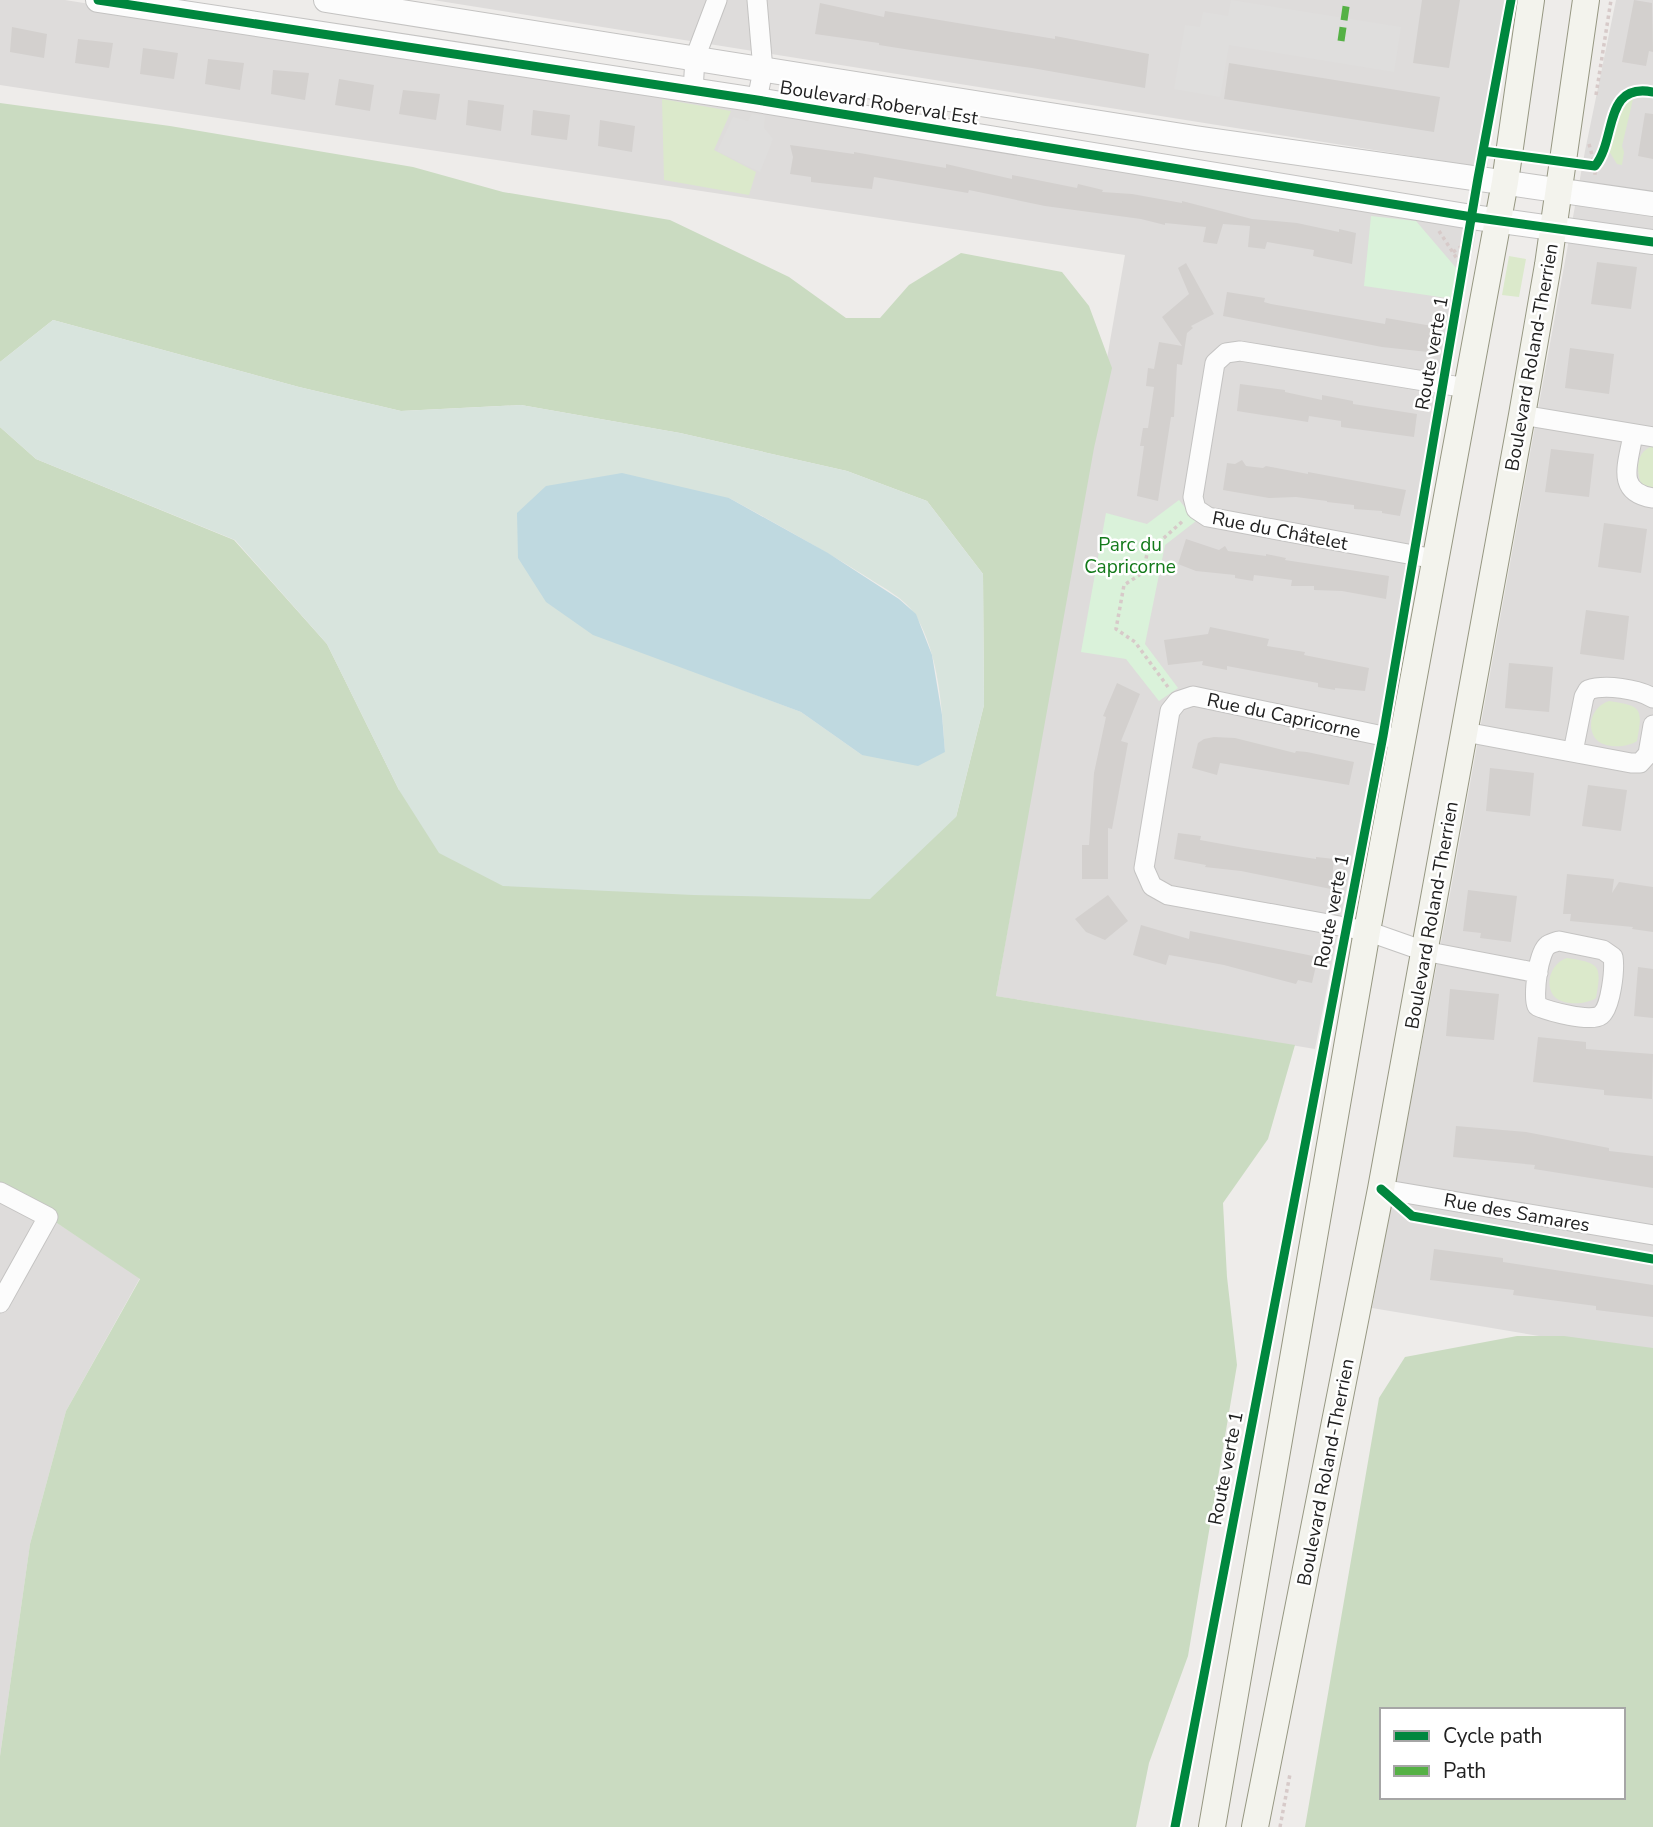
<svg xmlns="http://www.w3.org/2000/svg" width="1653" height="1827" viewBox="0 0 1653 1827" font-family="'Nunito Sans',sans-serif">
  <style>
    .residential { fill: #dedcdb }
    .grass { fill: #dbe9cb }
    .forest { fill: #cadbc1; fill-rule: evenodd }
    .wetland { fill: #d8e4dd; fill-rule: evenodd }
    .park { fill: #daf2da }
    .parking { fill: #dfdedd }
    .water { fill: #bfd9e0 }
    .building { fill: #d3d0ce }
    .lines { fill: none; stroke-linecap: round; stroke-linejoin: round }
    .minor-casing { stroke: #c4c3c2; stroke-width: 21 }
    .tertiary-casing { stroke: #c4c3c2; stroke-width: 26 }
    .secondary-casing { stroke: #969782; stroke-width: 28 }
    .path { stroke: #d7cac9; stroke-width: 3.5; stroke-dasharray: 3.5 3.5; stroke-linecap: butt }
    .minor { stroke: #fcfcfc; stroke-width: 19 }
    .tertiary { stroke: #fcfcfc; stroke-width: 24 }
    .secondary { stroke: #f3f3ed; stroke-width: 26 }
    .quiet { stroke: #55b145; stroke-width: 7; stroke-dasharray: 14 7; stroke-linecap: butt }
    .cycleway-casing { stroke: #fff; stroke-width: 13 }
    .cycleway { stroke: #00873e; stroke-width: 9 }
    .labels { text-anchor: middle; stroke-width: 5; stroke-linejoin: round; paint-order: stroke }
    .street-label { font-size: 19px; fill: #212121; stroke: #fff }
    .park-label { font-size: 19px; fill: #137a1a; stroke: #fff }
  </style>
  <rect width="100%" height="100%" fill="#eeecea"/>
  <path class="residential" d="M0 0H65L1477 228 1315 1049 996 996 1125 255 0 85Z
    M433 0H1511L1487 168Z
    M1616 0H1653V1355L1372 1308 1448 905 1585 151Z
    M0 1192 48 1217 140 1278 66 1411 30 1544 0 1756Z"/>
  <path class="grass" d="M1634 95 1622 146 1624 152 1622 165 1617 164 1609 151 1618 106Z
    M662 99 731 111 714 150 756 172 749 195 664 180Z
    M1509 256 1526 259 1519 297 1502 295Z
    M1653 446V489L1641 484C1636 469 1636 451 1653 446Z
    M1609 701C1642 706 1643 708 1637 741 1627 748 1603 749 1595 738 1585 723 1595 705 1609 701Z
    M1567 958C1600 963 1602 965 1596 998 1586 1005 1561 1006 1553 995 1544 981 1553 962 1567 958Z"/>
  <path class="forest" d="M0 103 170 126 413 167 503 192 670 220 789 277 846 318H880L909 285 961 253 1062 272 1089 306 1112 368 1094 448 996 996 1295 1045 1268 1139 1223 1203 1227 1277 1237 1365 1188 1656 1149 1763 1136 1827H0V1756L30 1544 66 1411 140 1279 48 1217 0 1191V427L36 459 234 540 327 644 399 790 956 817 984 705 983 574 927 501 847 471 680 433 521 405 401 411 299 387 53 320 0 362Z
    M1517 1336H1564L1653 1348V1827H1305L1379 1398 1405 1357ZM1382 1710H1623V1797H1382Z"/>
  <path class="wetland" d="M53 320 299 387 401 411 521 405 680 433 847 471 927 501 983 574 984 705 956 817 870 899 693 895 503 886 439 853 399 790 327 644 235 540 36 459 0 427V362ZM729 498C777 524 824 550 870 579 885 589 906 599 916 616 939 655 942 708 945 752L862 755 801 712 708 677Z"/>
  <path class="park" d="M1371 216 1416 221 1457 269 1454 299 1364 286Z
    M1179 500 1196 521 1165 545 1145 644 1178 688 1159 701 1126 659 1081 652 1106 513 1147 524Z"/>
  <path class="parking" d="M1231 0 1401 27 1394 72 1229 45 1220 97 1174 89 1185 25 1200 27 1203 12 1228 16Z
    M752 114 765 116 764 128 773 139 760 172 717 151 733 117 748 121Z"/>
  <path class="water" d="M622 473 729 498 828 553 899 599 916 614 932 655 942 715 945 752 918 766 862 755 801 712 593 635 546 602 518 558 517 513 546 486Z"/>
  <path class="building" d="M1422 0H1460L1449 68 1413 63Z
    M1634 0 1652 3 1653 52 1649 51 1646 66 1622 62Z
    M820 3 884 17 885 11 1055 39V36L1149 54 1145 88 1032 68 917 51 879 45V43L815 34Z
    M12 27 47 34 44 58 10 52Z
    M78 39 113 43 109 68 75 63Z
    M143 48 178 53 174 79 140 74Z
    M208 59 244 63 240 90 205 84Z
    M1229 63 1440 97 1434 132 1224 99Z
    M273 70 309 73 305 100 271 94Z
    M339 79 374 85 370 111 335 105Z
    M403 90 440 94 436 120 399 114Z
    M468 100 504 105 501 131 466 125Z
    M533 110 570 115 567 140 531 135Z
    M1645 113 1653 114V159L1638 156Z
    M600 120 635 126 632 152 598 146Z
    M790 145 854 154V152L946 168V164L1012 179V175L1077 188 1078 184 1103 190 1102 192 1132 194 1182 203V201L1252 219 1297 223 1339 232V229L1356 233 1352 264 1313 256 1314 250 1267 242 1265 249 1248 247 1250 226 1223 224 1217 244 1203 242 1206 227 1165 223V225L1141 219 1045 206 969 190 968 193 874 177 872 189 811 182V177L790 174 793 157Z
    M1597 262 1637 267 1631 309 1591 304Z
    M1186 263 1214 314 1191 326 1193 328 1187 333 1182 365 1177 364 1174 417H1171L1158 501 1137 496 1144 446H1140L1143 428H1148L1154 387 1146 386 1148 368 1154 369 1159 342 1182 346 1162 317 1189 294 1178 268Z
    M1227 292 1265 298 1264 302 1271 304 1385 324 1386 318 1432 326 1428 352 1382 347 1223 316Z
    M1570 348 1614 354 1609 394 1565 388Z
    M1240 384 1285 390V392L1322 400V395L1353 401V404L1417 414 1414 437 1341 427V421L1309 416 1308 422 1237 411Z
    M1551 449 1594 454 1589 497 1545 492Z
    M1242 460 1246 466 1263 468 1266 466 1308 474V472L1406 490 1400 516 1382 513V511L1354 509V505L1327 502V501L1296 497 1269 498 1223 490 1227 463 1235 464Z
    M1604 523 1647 529 1641 573 1598 567Z
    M1186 539 1219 550 1225 546 1228 551 1236 552 1266 556V554L1286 558 1285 560 1389 576 1386 599 1342 591 1314 590V586H1291L1292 580 1254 575 1253 581 1235 578V575L1196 571 1178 564Z
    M1586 610 1629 616 1624 660 1580 654Z
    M1210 627 1269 639 1267 646 1305 652 1304 655 1369 668 1365 691 1335 688V690L1318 687V683L1227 666V670L1202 665 1203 661 1168 665 1164 640 1208 634Z
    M1509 663 1553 667 1549 712 1505 708Z
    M1117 683 1140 694 1121 741 1128 743 1112 829 1108 828V879H1082V845H1089L1094 773 1106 717 1103 716Z
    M1214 737 1235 738 1295 753 1296 751 1307 752 1354 762 1349 785 1220 763 1217 775 1192 768 1198 743 1204 739Z
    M1490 768 1534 773 1530 816 1486 811Z
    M1588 785 1627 790 1621 831 1582 826Z
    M1178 833 1201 836 1200 840 1244 848 1316 859V857L1334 859 1331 889 1241 871 1205 867 1206 865 1174 859Z
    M1567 874 1614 879 1612 893 1619 882 1653 887V932L1632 929 1633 927 1570 921 1571 914H1563Z
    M1468 890 1517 896 1511 942 1480 938 1481 933 1463 931Z
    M1108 895 1128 921 1105 940 1086 932 1075 919Z
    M1141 925 1189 939 1190 931 1318 957 1312 983 1298 980 1296 984 1224 965 1169 955 1166 965 1133 955Z
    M1638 967 1653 969V1018L1634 1016Z
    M1450 989 1499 994 1494 1040 1446 1036Z
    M1538 1037 1586 1042V1049L1653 1054 1652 1099 1604 1095V1090L1533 1082Z
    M1456 1126 1526 1132 1609 1148V1151L1653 1156V1188L1534 1169 1535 1165 1453 1157Z
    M1434 1249 1503 1258V1262L1653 1285V1317L1596 1310V1306L1513 1295 1514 1290 1430 1280Z"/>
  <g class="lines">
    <g class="minor-casing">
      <path id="minor" d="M693 91 695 58 717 0
        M757 100 763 70 757 0
        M1522 415 1653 437
        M1633 434C1629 462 1614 492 1653 498
        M1435 559 1208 517 1196 509 1193 497 1215 363 1226 353 1240 351 1467 388
        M1465 732 1631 763H1640L1648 754 1653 725
        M1402 740 1193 696 1178 701 1170 711 1144 868 1152 886 1168 895 1367 931 1424 951 1538 973
        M1573 752 1584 697 1588 690C1605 684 1638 689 1653 698
        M1559 941 1603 950 1613 957C1615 969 1611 1007 1601 1015 1591 1023 1548 1011 1537 1006 1533 995 1538 952 1548 945 1549 944 1558 941 1559 941Z
        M1381 1189 1653 1235
        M0 1192 48 1217 0 1303"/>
    </g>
    <g class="tertiary-casing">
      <path id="tertiary" d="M98 0 757 100 1472 217 1653 242
        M326 0 1195 138 1653 204"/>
    </g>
    <g class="secondary-casing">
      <path id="secondary" d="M1212 1827 1367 931 1505 182 1531 0
        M1255 1827 1381 1189 1522 415 1548 265 1586 0"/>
    </g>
    <path class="path" d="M1596 95 1611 0
      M1589 144 1595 166V177
      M1439 231 1463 268
      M1453 252 1467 243
      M1168 687 1135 642 1116 629 1124 585 1144 572 1147 553 1184 520
      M1280 1827 1290 1774"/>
    <use href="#minor" class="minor"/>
    <use href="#tertiary" class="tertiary"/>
    <use href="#secondary" class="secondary"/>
    <path class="quiet" d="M1341 41 1347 0"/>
    <g class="cycleway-casing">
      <path id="cycleway" d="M98 0 757 100 1472 217 1653 242
        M1483 151 1595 166C1617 139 1603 82 1653 92
        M1381 1189 1412 1216 1653 1259
        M1175 1827 1383 736 1478 178 1511 0"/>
    </g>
    <use href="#cycleway" class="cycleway"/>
  </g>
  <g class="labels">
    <g class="street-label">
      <text transform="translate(879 102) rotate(9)" y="7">Boulevard Roberval Est</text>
      <text transform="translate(1431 353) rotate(-80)" y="7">Route verte 1</text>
      <text transform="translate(1531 357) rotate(-80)" y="7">Boulevard Roland-Therrien</text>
      <text transform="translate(1280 530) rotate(11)" y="7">Rue du Châtelet</text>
      <text transform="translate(1284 715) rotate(12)" y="7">Rue du Capricorne</text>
      <text transform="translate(1331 911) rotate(-79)" y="7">Route verte 1</text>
      <text transform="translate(1431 915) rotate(-80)" y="7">Boulevard Roland-Therrien</text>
      <text transform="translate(1517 1212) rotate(10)" y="7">Rue des Samares</text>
      <text transform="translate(1225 1468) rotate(-79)" y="7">Route verte 1</text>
      <text transform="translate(1325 1472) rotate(-79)" y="7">Boulevard Roland-Therrien</text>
    </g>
    <g class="park-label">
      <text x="1130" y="551">Parc du<tspan x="1130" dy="22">Capricorne</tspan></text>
    </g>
  </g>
  <rect x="1380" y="1708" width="245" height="91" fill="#ffffff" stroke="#a6a6a6" stroke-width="2"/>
  <rect x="1394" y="1731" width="35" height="10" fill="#00873e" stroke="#a6a6a6" stroke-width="2"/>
  <text x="1443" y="1743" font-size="21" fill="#212121">Cycle path</text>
  <rect x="1394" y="1766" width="35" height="10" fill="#55b145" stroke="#a6a6a6" stroke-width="2"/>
  <text x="1443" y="1778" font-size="21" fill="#212121">Path</text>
</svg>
